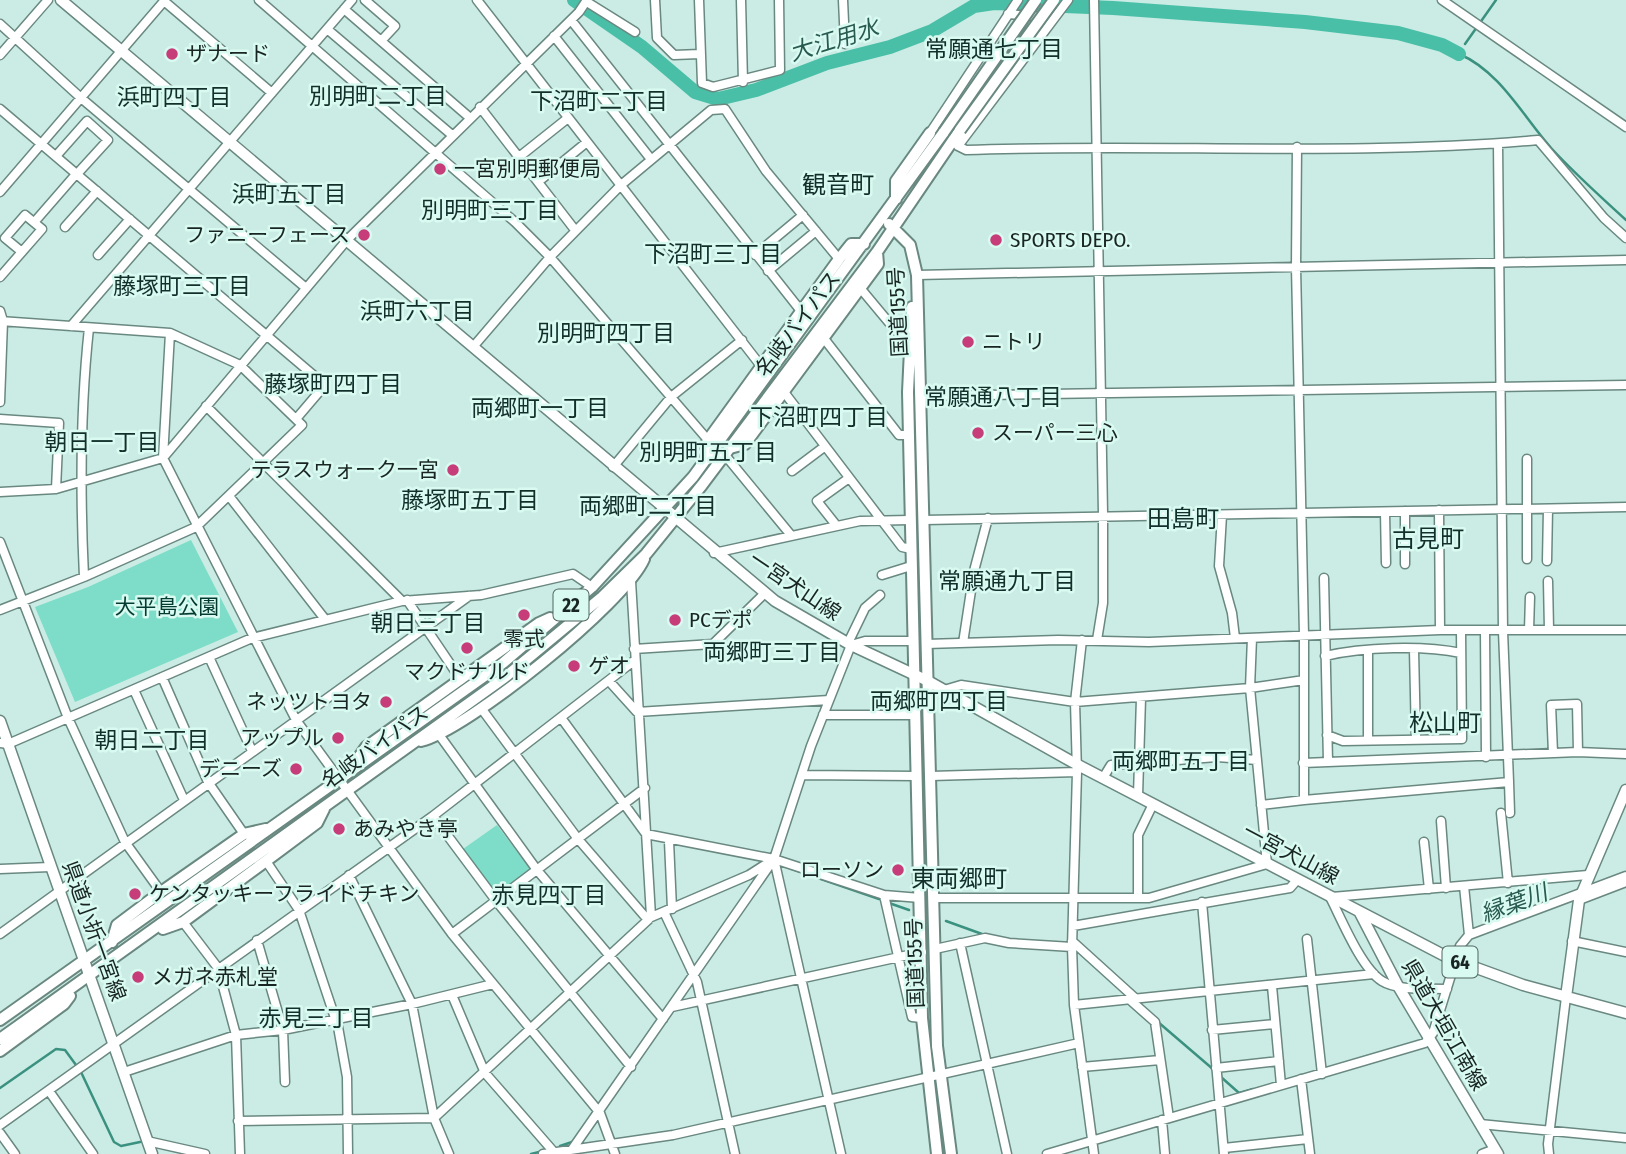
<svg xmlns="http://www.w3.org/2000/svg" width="1626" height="1154" viewBox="0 0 1626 1154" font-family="'Fira Sans Condensed','Noto Sans JP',sans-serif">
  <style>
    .green { fill: #7dddc8 }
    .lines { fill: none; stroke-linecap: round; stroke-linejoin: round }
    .stream { stroke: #3b9180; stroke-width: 2.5 }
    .river { stroke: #4abfa8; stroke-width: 14 }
    .minor-casing { stroke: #698880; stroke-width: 11 }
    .major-casing { stroke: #698880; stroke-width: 13 }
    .highway-casing { stroke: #698880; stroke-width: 14 }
    .minor { stroke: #fff; stroke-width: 8 }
    .major { stroke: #fff; stroke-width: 10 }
    .highway { stroke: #fff; stroke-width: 10 }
    .highway-bridge-casing { stroke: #698880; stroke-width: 14; stroke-linecap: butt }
    .highway-bridge { stroke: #fff; stroke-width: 10 }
    .poi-dot { fill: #c63d79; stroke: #d8faf1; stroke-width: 2.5 }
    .labels { text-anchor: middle; stroke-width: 5; stroke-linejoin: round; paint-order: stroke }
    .shield { fill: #d8faf1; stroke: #526560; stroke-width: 2 }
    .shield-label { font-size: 19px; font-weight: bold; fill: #192522 }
    .poi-label { font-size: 21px; fill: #192522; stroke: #d8faf1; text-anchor: start }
    .street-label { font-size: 21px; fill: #192522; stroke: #d8faf1 }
    .park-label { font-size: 21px; fill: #033b31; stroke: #d8faf1 }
    .water-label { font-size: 23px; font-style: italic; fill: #295a50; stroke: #d8faf1 }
    .neighbourhood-label { font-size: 23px; fill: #122f29; stroke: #d8faf1 }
    .quarter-label { font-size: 24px; fill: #122f29; stroke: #d8faf1 }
  </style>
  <rect width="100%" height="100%" fill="#cbece4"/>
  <path class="green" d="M191 540 238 632 75 702 35 607 88 587Z
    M497 825 531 870 497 895 463 849Z"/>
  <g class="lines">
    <path class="stream" d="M1465 44 1496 0
      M1462 50 1459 54C1500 71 1524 118 1552 149 1575 174 1601 197 1626 220
      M792 869 879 899
      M889 903 909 910
      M946 921 982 934
      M1158 1022 1214 1070
      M81 1072 114 1142 121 1146 140 1142
      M1221 1077 1239 1093 1253 1089
      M0 1088 56 1049 65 1050 76 1065
      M560 1146 572 1142
      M531 1154 543 1151"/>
    <path class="river" d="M574 0 642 47 695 92 718 99 756 90 827 63 890 47 932 31 974 6 994 3 1113 8 1305 22 1398 33 1442 45 1459 54"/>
    <g class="minor-casing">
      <path id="minor" d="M259 0 515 222 550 257 708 440
        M365 0 395 26 381 41
        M477 0 761 366
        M655 0 657 38 674 55 700 54
        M699 0 702 83 713 87 780 70 779 0
        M741 0 743 82
        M843 0 845 44
        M1068 0 958 146 966 150C1156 143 1349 157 1538 140L1604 218 1626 238
        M1094 0 1103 514V603L1097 640
        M1442 0 1626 127
        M164 1 272 93
        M587 2 635 32
        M344 9 469 117
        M1008 14 1043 17
        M571 20 801 311
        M0 24 81 98 306 288
        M327 29 452 135
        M554 36 650 158
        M0 55 48 0
        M480 107 575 230
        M0 109 325 385 296 419
        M930 133 1018 0
        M56 156 87 121 108 140 77 174
        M519 157 568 118
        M538 182 587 142
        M0 192 165 0
        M37 219 77 173
        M65 227 97 191
        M98 255 130 219
        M755 255 803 215
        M768 271 816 231
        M917 275 1626 260
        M0 277 42 229 25 215 5 238 22 252
        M861 289 896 331 910 333
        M0 311 3 321 0 402
        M0 321 170 333 240 365 302 425 196 527 84 577 0 610
        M71 326 352 0
        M170 333 163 458 296 720 452 934 600 1113 615 1154
        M822 336 899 435H909
        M473 347 550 257 621 185 711 110 725 109 766 171 839 259
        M784 392 902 547 911 549
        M920 396 1626 385
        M206 406 402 601
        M0 419 59 423 56 489
        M725 455 790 534
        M1527 459V559
        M613 467 671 397 742 340
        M792 471 824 447
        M0 492 56 489 163 458 347 240 579 12 587 0
        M229 496 324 618
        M1439 510 1440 630
        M1405 511V564
        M1385 512 1386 563
        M1222 515 1219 566 1232 613 1235 638
        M924 520C1158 514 1392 513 1626 507
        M836 525 817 501 849 478
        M0 542 68 718 125 842 161 892
        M714 553 860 521 910 520
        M1547 561 1548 509
        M882 575 911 566
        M84 577C80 493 80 411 89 328
        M1324 578 1328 762
        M1548 581 1549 630
        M407 600 461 680
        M1485 630 1486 757
        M1529 630 1530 597
        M1082 640 1075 702 1077 772 1072 947 1074 1005 1094 1154
        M848 643 865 608 880 595
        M963 643 974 571 988 518
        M926 644 1058 640 1149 642 1440 630H1626
        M634 649 713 644 765 593
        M1414 650 1416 739
        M1368 651V740
        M1325 656C1363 647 1423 645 1461 653
        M209 657 252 751
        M162 677 208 782 244 834
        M609 681 637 712 829 700
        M134 690 184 800
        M944 690 961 685 1075 702 1250 688 1304 680
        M481 708 578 839 648 920
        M823 715H916
        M562 719 646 834 774 859 884 895 920 898
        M1327 735 1343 741 1462 739 1461 630
        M440 736 537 870 663 1019
        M0 743 8 744 252 638 402 601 481 595 573 574 592 587
        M1553 753 1551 705 1577 704 1578 752
        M1303 763 1578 752 1626 754
        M803 775 916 776
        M931 776 1077 772
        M1103 778 1111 765 1217 757 1257 760
        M1509 782 1510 813
        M1138 796 1141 698
        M1304 800 1509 782 1503 631 1498 144
        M1261 805 1304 800V635L1296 267 1297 147
        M1501 813 1508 883
        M433 816 497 902 631 1067
        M1441 821 1446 888
        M669 841 672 909
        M1424 842 1429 889
        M266 861 299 910 338 1027 347 1077 348 1154
        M0 869 50 867
        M349 875 412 1004 434 1118 449 1154
        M1464 886 1469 935
        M884 895 912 1017 922 1018
        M1330 897C1341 918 1361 968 1382 981 1398 991 1428 988 1447 989
        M1332 897 1588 875
        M933 898H1149L1267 864 1250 688 1252 638
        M1138 898V835L1153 804
        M1579 900 1626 882
        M1202 902 1224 1154
        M664 912 697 982 735 1154
        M649 918 749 875 774 859 841 1154
        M183 922 218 968 236 1035 240 1154
        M1073 926 1290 888 1297 880
        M0 934 469 596
        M452 934 645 788
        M1307 939 1322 1074
        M257 940 283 1030 285 1082
        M1072 941 1135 998
        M1572 941 1626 952
        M960 943 1007 1154
        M935 949 985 938 1009 943 1072 947
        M1272 986 1281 1085
        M452 995 485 1073 553 1151
        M1129 999 1155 1022 1169 1118
        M1074 1005 1374 974
        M672 1007 922 952
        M1212 1030 1275 1024
        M1082 1067 1160 1060
        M1216 1068 1279 1061
        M124 1072 236 1035 283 1030 412 1004 493 984
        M1301 1079 1310 1154
        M49 1091 93 1154
        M1162 1120 1165 1154
        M238 1121 434 1118 648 920 651 916 631 581
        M1480 1124 1626 1138
        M0 1125 433 816 635 660
        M0 1133 15 1154
        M147 1141 205 1154
        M573 1148 774 859 811 746 851 645 865 641H913
        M1224 1148 1308 1139
        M543 1154 673 1135 1079 1043
        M1047 1154 1425 1043 1433 1033 1460 946 1469 935 1626 876
        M1482 1154 1495 1149
        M1549 1154 1548 1144 1566 997"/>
    </g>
    <g class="major-casing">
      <path id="major" d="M61 0 775 601 851 645 928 681 1076 764 1449 958 1523 985 1626 1013
        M0 721 152 1154
        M1360 913 1398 986 1498 1154
        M1566 997 1579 900 1626 790"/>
    </g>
    <g class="highway-casing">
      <path id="highway" d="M896 199V181L930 133
        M889 224 910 245 917 275 937 1046 951 1154
        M912 307 908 392 922 1018 937 1154
        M730 448 745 444 878 264 877 252
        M706 460 704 452 708 440 839 259 851 244H864
        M421 741C467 730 625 603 644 559
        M358 765 359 757 366 747 539 623 550 618
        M163 929 183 922 266 861 317 823 324 809
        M112 942 117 925 161 892 244 834 266 829
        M0 1020 503 663 592 587 693 477 944 132
        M0 1039 504 678 602 597 646 554 702 485 877 252 960 130
        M0 1051 64 1004 70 996"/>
    </g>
    <use href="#minor" class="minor"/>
    <use href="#major" class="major"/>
    <use href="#highway" class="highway"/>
    <g class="highway-bridge-casing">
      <path id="highway-bridge" d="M960 130 1054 0
        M944 132 1036 0"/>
    </g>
    <use href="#highway-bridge" class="highway-bridge"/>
  </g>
  <g class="poi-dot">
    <circle cx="172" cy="54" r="7"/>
    <circle cx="440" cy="169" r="7"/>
    <circle cx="364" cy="235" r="7"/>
    <circle cx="996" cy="240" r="7"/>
    <circle cx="968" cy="342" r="7"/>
    <circle cx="978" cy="433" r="7"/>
    <circle cx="453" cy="470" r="7"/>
    <circle cx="524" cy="615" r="7"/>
    <circle cx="675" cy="620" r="7"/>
    <circle cx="467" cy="648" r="7"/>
    <circle cx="574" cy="666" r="7"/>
    <circle cx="386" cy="702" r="7"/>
    <circle cx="338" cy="738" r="7"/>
    <circle cx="296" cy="769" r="7"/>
    <circle cx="339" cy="829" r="7"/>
    <circle cx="898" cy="870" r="7"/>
    <circle cx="135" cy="894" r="7"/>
    <circle cx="138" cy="977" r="7"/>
  </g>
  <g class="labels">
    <g class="shield">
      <rect x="553.5" y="589.5" width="35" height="31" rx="5"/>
      <rect x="1442.5" y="946.5" width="35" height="31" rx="5"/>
    </g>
    <g class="shield-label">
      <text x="571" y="612">22</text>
      <text x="1460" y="969">64</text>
    </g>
    <g class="poi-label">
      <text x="186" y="61">ザナード</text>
      <text x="454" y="176">一宮別明郵便局</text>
      <text x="350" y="242" text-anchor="end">ファニーフェース</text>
      <text x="1010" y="247">SPORTS DEPO.</text>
      <text x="982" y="349">ニトリ</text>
      <text x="992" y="440">スーパー三心</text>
      <text x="439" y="477" text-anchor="end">テラスウォーク一宮</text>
      <text x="689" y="627">PCデポ</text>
      <text x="524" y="646" text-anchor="middle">零式</text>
      <text x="588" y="673">ゲオ</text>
      <text x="467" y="679" text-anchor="middle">マクドナルド</text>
      <text x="372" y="709" text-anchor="end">ネッツトヨタ</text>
      <text x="324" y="745" text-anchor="end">アップル</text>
      <text x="282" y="776" text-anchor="end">デニーズ</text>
      <text x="353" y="836">あみやき亭</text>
      <text x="884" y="877" text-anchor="end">ローソン</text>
      <text x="149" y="901">ケンタッキーフライドチキン</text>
      <text x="152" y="984">メガネ赤札堂</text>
    </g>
    <g class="street-label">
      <text transform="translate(898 312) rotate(-93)" y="7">国道155号</text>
      <text transform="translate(798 324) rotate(-53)" y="7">名岐バイパス</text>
      <text transform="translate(795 586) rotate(34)" y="7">一宮犬山線</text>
      <text transform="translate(375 747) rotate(-36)" y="7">名岐バイパス</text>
      <text transform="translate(1291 854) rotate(28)" y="7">一宮犬山線</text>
      <text transform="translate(94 931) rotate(70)" y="7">県道小折一宮線</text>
      <text transform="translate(915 963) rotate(-92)" y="7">国道155号</text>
      <text transform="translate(1444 1025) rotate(60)" y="7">県道大垣江南線</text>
    </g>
    <g class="park-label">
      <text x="167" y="614">大平島公園</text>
    </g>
    <g class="water-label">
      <text transform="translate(834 40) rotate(-17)" y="8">大江用水</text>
      <text transform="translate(1514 903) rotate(-20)" y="8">縁葉川</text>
    </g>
    <g class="neighbourhood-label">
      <text x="994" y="57">常願通七丁目</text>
      <text x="378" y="104">別明町二丁目</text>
      <text x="174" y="105">浜町四丁目</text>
      <text x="599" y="109">下沼町二丁目</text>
      <text x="289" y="202">浜町五丁目</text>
      <text x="490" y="218">別明町三丁目</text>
      <text x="713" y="262">下沼町三丁目</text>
      <text x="182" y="294">藤塚町三丁目</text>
      <text x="417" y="319">浜町六丁目</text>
      <text x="606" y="341">別明町四丁目</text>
      <text x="333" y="392">藤塚町四丁目</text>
      <text x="993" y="405">常願通八丁目</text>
      <text x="540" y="416">両郷町一丁目</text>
      <text x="819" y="425">下沼町四丁目</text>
      <text x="102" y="450">朝日一丁目</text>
      <text x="708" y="460">別明町五丁目</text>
      <text x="470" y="508">藤塚町五丁目</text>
      <text x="648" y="514">両郷町二丁目</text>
      <text x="1007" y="589">常願通九丁目</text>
      <text x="428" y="631">朝日三丁目</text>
      <text x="772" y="660">両郷町三丁目</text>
      <text x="939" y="709">両郷町四丁目</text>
      <text x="152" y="748">朝日二丁目</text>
      <text x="1181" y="769">両郷町五丁目</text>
      <text x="549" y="903">赤見四丁目</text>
      <text x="316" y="1026">赤見三丁目</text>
    </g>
    <g class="quarter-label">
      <text x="838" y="193">観音町</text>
      <text x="1183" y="527">田島町</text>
      <text x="1428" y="547">古見町</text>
      <text x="1445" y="731">松山町</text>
      <text x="959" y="887">東両郷町</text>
    </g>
  </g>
</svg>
